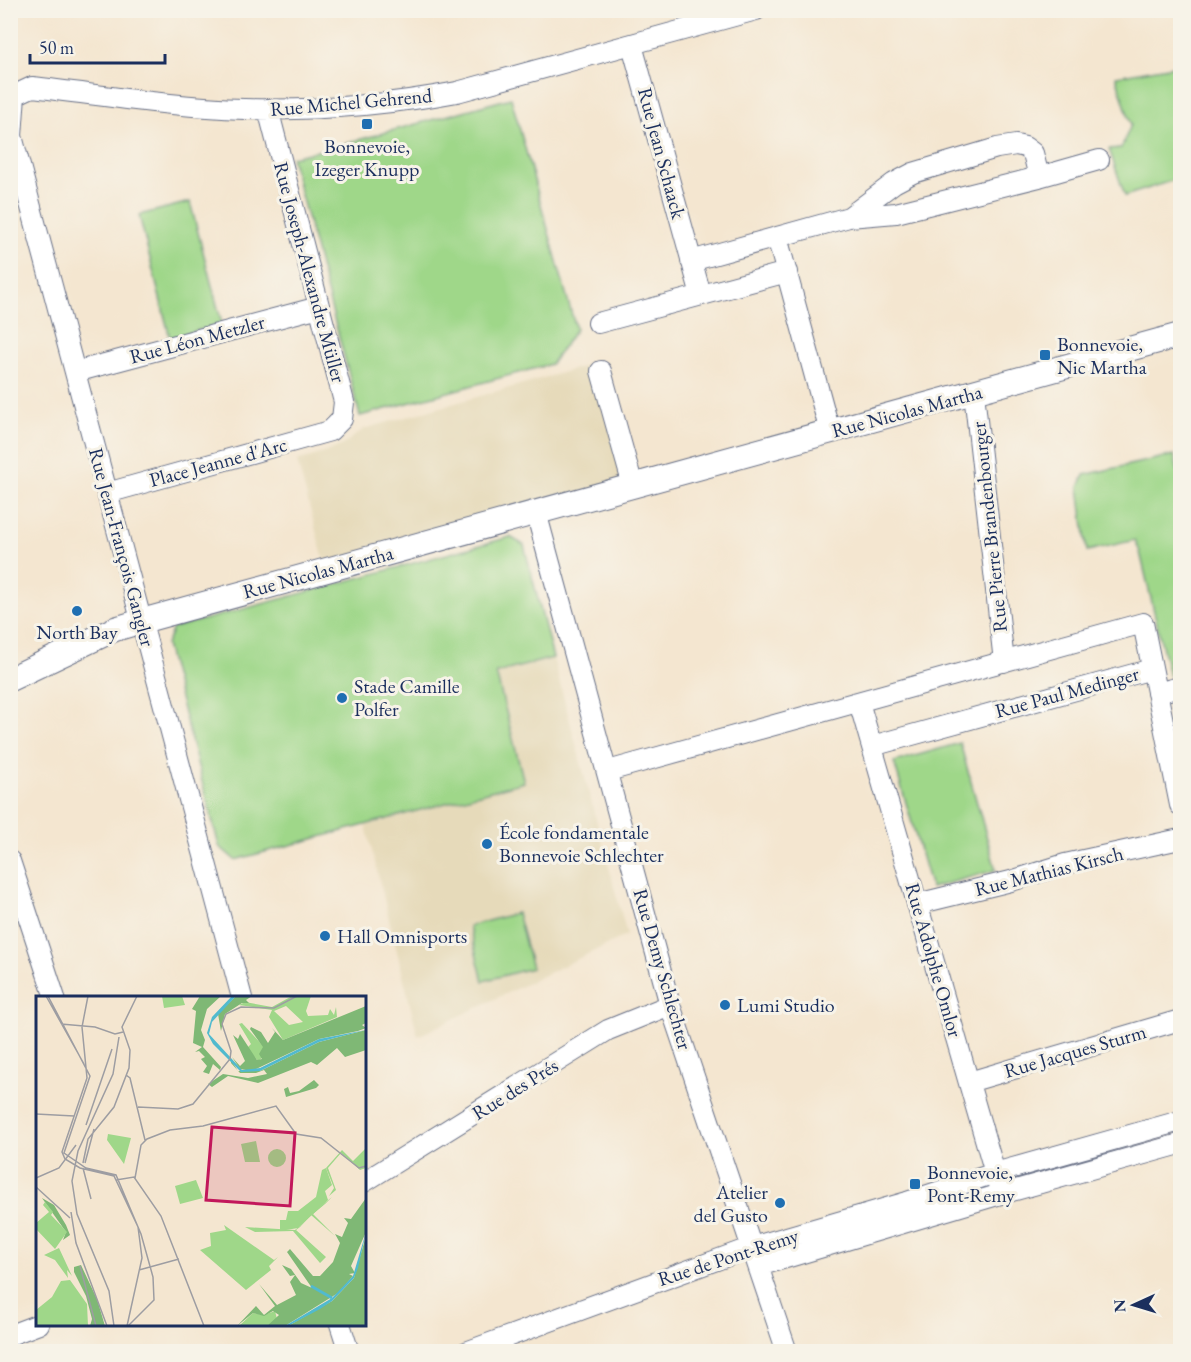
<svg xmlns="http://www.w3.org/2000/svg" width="1191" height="1362" viewBox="0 0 1191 1362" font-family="'EB Garamond',serif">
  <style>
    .built { fill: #e6daba }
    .green { fill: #9fd789; stroke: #5d8374; stroke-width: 1.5 }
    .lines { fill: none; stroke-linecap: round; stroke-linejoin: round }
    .minor-casing { stroke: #676f86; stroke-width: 22 }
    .tertiary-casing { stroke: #676f86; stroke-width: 26 }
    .minor { stroke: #fff; stroke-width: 20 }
    .tertiary { stroke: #fff; stroke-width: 24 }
    .poi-dot { fill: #1f6fb2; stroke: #f7f3e8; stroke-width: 2 }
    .labels { text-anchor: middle; stroke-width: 6; stroke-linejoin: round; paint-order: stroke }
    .street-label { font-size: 20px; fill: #1b2f5e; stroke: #f7f3e8 }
    .poi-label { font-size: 20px; fill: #1b2f5e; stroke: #f7f3e8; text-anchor: start }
    .inset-river { fill: none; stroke: #51bace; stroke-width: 3 }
    .inset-road { fill: none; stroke: #9d9da2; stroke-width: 1.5 }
    .view { fill: #c2185b; fill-opacity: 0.15; stroke: #c2185b; stroke-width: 3 }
    .inset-edge { fill: none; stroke: #1b2f5e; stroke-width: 3 }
  </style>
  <rect width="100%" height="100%" fill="#f7f3e8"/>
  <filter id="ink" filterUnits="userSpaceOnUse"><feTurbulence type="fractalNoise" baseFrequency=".0167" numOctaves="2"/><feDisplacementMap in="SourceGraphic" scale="12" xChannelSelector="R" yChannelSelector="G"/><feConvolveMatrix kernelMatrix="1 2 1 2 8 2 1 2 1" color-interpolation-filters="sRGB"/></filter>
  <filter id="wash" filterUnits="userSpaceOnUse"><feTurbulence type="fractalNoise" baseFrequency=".008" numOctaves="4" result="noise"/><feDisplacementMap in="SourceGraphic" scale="24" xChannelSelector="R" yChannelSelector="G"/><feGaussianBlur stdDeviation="1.35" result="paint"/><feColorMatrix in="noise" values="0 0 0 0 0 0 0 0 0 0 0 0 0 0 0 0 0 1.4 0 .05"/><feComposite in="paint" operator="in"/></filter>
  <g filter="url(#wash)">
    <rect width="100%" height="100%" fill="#f4e6d0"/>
    <path class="built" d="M593 364 623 476 614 485 325 564 297 461 324 453 343 445 364 429Z
      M553 658 627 935 418 1036 366 826 524 782 496 673Z"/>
    <path class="green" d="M1180 65V178L1125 196 1109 149 1121 148 1131 125 1116 76Z
      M511 98 576 329 551 364 360 416 291 157 314 152Z
      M190 202 222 324 170 338 139 215Z
      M1174 455 1180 480V678L1177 679 1169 675 1140 552 1135 540 1087 551 1079 487 1084 475Z
      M510 537 524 545 553 658 496 673 524 782 235 860 219 846 166 645 173 628Z
      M960 743 996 870 931 888 894 762Z
      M517 913 532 968 483 981 469 926Z"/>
  </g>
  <g filter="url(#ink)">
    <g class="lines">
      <g class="minor-casing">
        <path id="minor" d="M632 45 701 295
          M10 92 15 95 32 87C102 95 173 107 244 109 315 111 388 105 457 92L756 10
          M15 95 12 136 242 998
          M849 217 896 213 1039 177
          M777 237 830 432
          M691 261 849 217 894 183 913 173 997 148 1016 145 1025 147 1033 153 1039 177 1099 160
          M598 323 787 272
          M601 371 633 486
          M75 372 319 307
          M974 393 1004 662
          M107 493 330 431 342 419 344 402 268 109
          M536 512 670 1005 787 1352
          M1157 693 1180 687
          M859 702 1001 1194
          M872 746 1152 669
          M608 771 1143 623 1180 805
          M10 861 55 998
          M917 904 1011 881 1065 864 1180 839
          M969 1082 1180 1020
          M364 1182 608 1030 670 1005
          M759 1266 1001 1194 1180 1144
          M340 1324 349 1352
          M10 1335 39 1324
          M466 1352 752 1247 907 1202 995 1173 1180 1121"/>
      </g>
      <g class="tertiary-casing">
        <path id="tertiary" d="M10 679 115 629 142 621 1180 335"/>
      </g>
      <use href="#minor" class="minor"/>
      <use href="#tertiary" class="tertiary"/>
    </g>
  </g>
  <g class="poi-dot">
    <rect x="361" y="118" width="12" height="12" rx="3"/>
    <rect x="1039" y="349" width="12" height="12" rx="3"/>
    <circle cx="77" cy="611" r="6"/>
    <circle cx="342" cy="698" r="6"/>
    <circle cx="487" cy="844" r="6"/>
    <circle cx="325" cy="936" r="6"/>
    <circle cx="725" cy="1005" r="6"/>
    <rect x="909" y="1178" width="12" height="12" rx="3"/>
    <circle cx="780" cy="1203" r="6"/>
  </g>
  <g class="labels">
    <g class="street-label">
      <text transform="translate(351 102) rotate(-5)" y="7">Rue Michel Gehrend</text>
      <text transform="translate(662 153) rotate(75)" y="7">Rue Jean Schaack</text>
      <text transform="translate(310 272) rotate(75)" y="7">Rue Joseph-Alexandre Müller</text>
      <text transform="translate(197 339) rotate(-15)" y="7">Rue Léon Metzler</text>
      <text transform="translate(907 411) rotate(-15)" y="7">Rue Nicolas Martha</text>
      <text transform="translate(218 462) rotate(-15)" y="7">Place Jeanne d'Arc</text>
      <text transform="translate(989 527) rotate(-96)" y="7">Rue Pierre Brandenbourger</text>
      <text transform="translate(122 547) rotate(75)" y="7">Rue Jean-François Gangler</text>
      <text transform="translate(318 572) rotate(-15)" y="7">Rue Nicolas Martha</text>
      <text transform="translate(1067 692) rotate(-15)" y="7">Rue Paul Medinger</text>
      <text transform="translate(1049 871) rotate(-14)" y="7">Rue Mathias Kirsch</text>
      <text transform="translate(934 960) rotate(74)" y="7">Rue Adolphe Omlor</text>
      <text transform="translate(663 969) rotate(74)" y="7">Rue Demy Schlechter</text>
      <text transform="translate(1075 1051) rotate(-16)" y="7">Rue Jacques Sturm</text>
      <text transform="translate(515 1089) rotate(-32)" y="7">Rue des Prés</text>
      <text transform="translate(728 1257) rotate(-18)" y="7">Rue de Pont-Remy</text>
    </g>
    <g class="poi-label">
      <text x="367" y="153" text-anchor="middle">Bonnevoie,<tspan x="367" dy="23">Izeger Knupp</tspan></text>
      <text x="1057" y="351">Bonnevoie,<tspan x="1057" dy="23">Nic Martha</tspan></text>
      <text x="77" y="639" text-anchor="middle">North Bay</text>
      <text x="354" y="693">Stade Camille<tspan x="354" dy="23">Polfer</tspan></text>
      <text x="499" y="839">École fondamentale<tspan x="499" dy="23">Bonnevoie Schlechter</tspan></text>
      <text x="337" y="943">Hall Omnisports</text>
      <text x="737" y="1012">Lumi Studio</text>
      <text x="927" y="1179">Bonnevoie,<tspan x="927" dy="23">Pont-Remy</tspan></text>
      <text x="768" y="1199" text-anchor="end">Atelier<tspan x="768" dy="23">del Gusto</tspan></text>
    </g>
  </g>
  <g transform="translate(36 996)">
    <rect width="330" height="330" fill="#f4e6d0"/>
    <path d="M256 0H275L270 15 272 20 292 19 294 13 298 19 300 11 301 21 247 44 233 21 236 14 203 9 209 6 236 11ZM250 10 267 26 253 29 238 15ZM206 27 228 51 226 62 222 65 211 52 215 48 203 28ZM330 152V172L324 174 305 157 292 172 300 194 293 200 298 192 290 172 306 154 317 165ZM296 201 289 208 277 218 299 240 275 219 264 231 260 234 290 261 284 267 257 235 219 236 209 231 259 234 264 230 274 219ZM188 229 238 264 242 261 233 270 235 274 210 294 164 254 175 250 174 237 190 234ZM23 252 36 280 31 274 32 282 19 264 8 259ZM239 315 241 323 231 330H203L217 317 228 319Z" fill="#9fd789" fill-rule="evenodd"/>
    <path d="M185 0 171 13 165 34 169 44 167 51 185 71 184 74 177 68 173 78 167 76 171 70 165 63 169 61 163 55 159 56 166 51 157 47 160 15 156 13 164 0ZM200 0H216L210 4 213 7H206L189 18 185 35 182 18ZM330 10V27L326 29 330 32 322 35 283 43 216 75 204 73 196 61 204 70 209 65 197 39 202 43 204 38 221 64 226 63 223 58 227 51 214 33 215 31 225 36 232 47 239 36 236 32 247 44ZM330 34V54L309 61 301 52 281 69 275 66 222 87 192 80 176 91 172 88 187 78 212 82 231 78 228 74 220 77H204L195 67V64L202 75H224L283 46ZM278 84 283 89 280 92 250 101 248 93 252 91 254 97 263 95ZM6 202 18 209 30 229 34 239 27 244 30 236ZM330 202V236L315 270 319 277 313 278 317 280 302 297 249 330H231L243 319 237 315 228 320 217 317 201 330 220 310 228 319 239 310 223 288 241 309 260 299 254 286 259 279 254 280 246 269 255 273 265 287 276 292 251 256 254 253 277 280H284L297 266 304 247 299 238 306 241 312 227 308 222 315 223ZM330 240V330H252L296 305 318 282ZM45 269 61 303 69 330H54L56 323 50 300 38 276V271Z" fill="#7fb875"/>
    <path d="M160 184 167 202 144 208 139 190Z" fill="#9fd789"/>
    <path d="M126 0H146L149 9 128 12ZM72 138 95 142 88 168 71 144ZM220 145 224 166H209L205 148ZM232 162a9 9 0 1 1 18 0a9 9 0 1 1-18 0ZM290 172 296 189 289 195 292 204 262 232 244 235V224H250L252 215H262L280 201 286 174ZM9 206 17 216 15 219 31 236 19 253 0 233V227L13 216 7 209ZM34 284 51 308 52 330H0V314L16 301 25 285Z" fill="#9fd789"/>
    <path d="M196 0H200L176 26 173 38 206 74 224 72 283 43 330 34 283 46 224 75 205 76 177 48 171 37 176 21ZM330 236 322 272 318 282 296 305 284 313 252 330H249L296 302 317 280Z" fill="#51bace"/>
    <path class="inset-river" d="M275 290 296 302"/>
    <path class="inset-road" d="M10 0 48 68M12 0 54 80 28 157 50 172 80 179 105 238 117 281 118 304 92 330M52 0 46 31 51 82 26 156 29 163 44 172 78 180 102 231 106 262 91 330M25 28 59 31 79 38 87 36M90 79 94 82 109 144M102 111 142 113 157 108 194 63 195 55 186 28 190 18 205 11 238 12 261 0M0 118 38 120M50 129 76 53M47 167 52 143 78 111 93 72 94 54 86 31 101 0M49 167 58 133M47 172 55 203M0 182 23 172 40 149M99 182 105 149 111 143 134 134 167 130 240 110 260 138 285 142 323 172 330 170M80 184 98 181 125 220 168 330M0 191 34 222M35 216 40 247 71 330M44 270 60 330M103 274 143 263M78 330 73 295 41 218 36 185 42 155 77 78 83 41"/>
    <path class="view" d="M176 131 259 137 254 210 170 204Z"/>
    <rect width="330" height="330" class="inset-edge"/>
  </g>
  <rect width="1191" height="1362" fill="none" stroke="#f7f3e8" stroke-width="36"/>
  <g transform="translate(1134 1305) rotate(266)" stroke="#f7f3e8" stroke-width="4.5" paint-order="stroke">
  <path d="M0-4.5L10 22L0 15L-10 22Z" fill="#1b2f5e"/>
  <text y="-9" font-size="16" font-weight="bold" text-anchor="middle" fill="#1b2f5e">N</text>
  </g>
  <path d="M30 54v9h135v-9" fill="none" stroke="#1b2f5e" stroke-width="3"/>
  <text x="39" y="54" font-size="18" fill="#1b2f5e" stroke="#f7f3e8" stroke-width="4.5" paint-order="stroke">50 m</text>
</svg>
